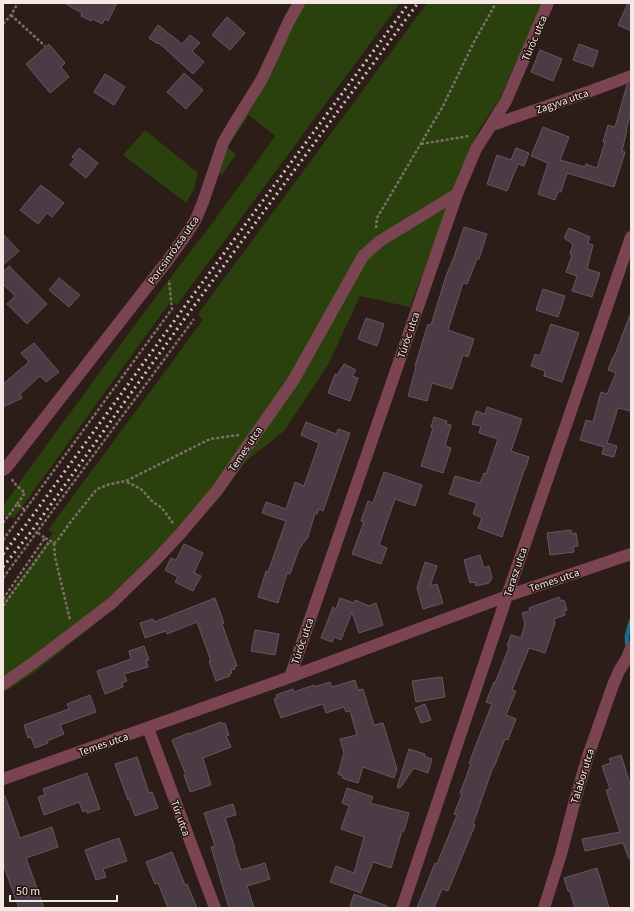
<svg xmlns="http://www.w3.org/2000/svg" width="634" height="911" viewBox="0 0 634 911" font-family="'Source Sans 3',sans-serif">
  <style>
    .green { fill: #2a400d }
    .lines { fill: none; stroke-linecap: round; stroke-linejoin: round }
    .stream { stroke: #176d8b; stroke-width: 4.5 }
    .building { fill: #4b3b45; stroke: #675660 }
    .path { stroke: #7d6f6a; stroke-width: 2.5; stroke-dasharray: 3 2; stroke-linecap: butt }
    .street { stroke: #7a4453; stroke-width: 12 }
    .rail { stroke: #d0c4c0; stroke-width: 3; stroke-dasharray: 2 4; stroke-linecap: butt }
    .labels { text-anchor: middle; stroke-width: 3; stroke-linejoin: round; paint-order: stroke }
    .street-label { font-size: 11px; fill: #f3e8e4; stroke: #23140f }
  </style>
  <rect width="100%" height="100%" fill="#2d1d18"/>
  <path class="green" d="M293 3H400L177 305 171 301 14 518 3 515V506L31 466 157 295 211 225 275 136 249 115 227 147 236 154 222 175 217 171 229 138Z
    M427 3H543L499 100 478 131 410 307 360 296 328 365 284 431 246 461 221 496 184 538 115 608 35 672 3 693V602L53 533 48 530 203 320 198 314Z
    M145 130 198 173 194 189 186 203 123 155Z"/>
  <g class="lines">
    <path class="stream" d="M627 644V635L631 621"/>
  </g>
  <path class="building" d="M64 3H117L108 21 105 19 102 24 93 19 91 21 81 16 82 13Z
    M628 3H631V31L618 25Z
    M227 17 245 33 230 50 212 35Z
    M158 25 182 44 190 35 200 43 192 51 204 62 193 74 159 43 158 44 149 38Z
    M49 44 65 63 61 67 69 77 50 93 26 64Z
    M579 44 598 51 593 67 573 60Z
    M540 50 562 59 553 81 531 72Z
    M184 73 203 90 186 109 167 92Z
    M105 74 125 87 114 105 94 92Z
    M631 84V112L626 130H627L622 151 625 152 614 187 567 173 561 192H558L555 200 538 194 548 163 531 156 543 127 569 137 560 160 585 167 586 164 597 168 605 142H603L608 125 615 127 627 85Z
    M79 148 98 163 86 178 70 165 75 159 72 157Z
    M516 148 529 153 524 166 518 164 507 191 487 184 497 155 511 160Z
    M41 185 64 203 52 217 47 213 38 224 20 210Z
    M464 227 487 234 479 259H477L467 284 463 283 448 330 474 339 468 357 463 355 452 389 432 383 427 401 408 396 416 367 415 366 428 324 431 325 446 276 454 257Z
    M569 228 590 237 588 243 593 245 587 269 600 273 592 297 572 291 577 276 566 272 572 255 570 254 573 244 564 238Z
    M3 234 19 251 3 265Z
    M9 266 47 304 27 324 7 304 15 296 3 284V272Z
    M59 278 80 295 69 307 49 290Z
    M543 289 565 296 558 317 536 310Z
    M630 315H631V411L618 408 607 443 617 446 614 457 602 454 604 447 580 440 586 420 593 422 601 392 607 394 616 373 608 370 613 357H614Z
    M366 318 384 324 377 346 358 339Z
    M551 324 579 333 562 382 544 376 545 371 531 366 535 354 540 356Z
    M34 343 59 372 46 382 40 376 20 394 22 398 3 407V384L29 362 21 353Z
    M344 364 356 370 352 376 358 378 350 401 328 393 335 374 337 375Z
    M487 407 522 419 511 451 529 457 525 470H524L502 537 478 528 482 518 473 514 477 503 449 494 455 476 480 483 484 473 486 474 498 439 479 433 481 426 472 424 476 411 485 414Z
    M434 417 447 421 446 424 451 425 445 446 451 448 443 473 421 466 433 428 431 427Z
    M306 422 336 434 338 429 350 433 323 511 319 509 317 514 315 513 308 537 299 549 290 574 287 573 278 603 258 597 266 571 268 572 286 521 262 513 266 502 286 509 295 482 304 486 319 443 301 435Z
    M384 472 422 485 415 506 395 499 379 545 387 548 381 564 352 554 364 522 361 521 368 501 373 503Z
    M571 530 572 534 576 533 578 546 573 547 574 552 550 555 547 533Z
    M184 544 203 553 194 573 201 576 193 591 175 582 178 577 165 570 171 558 176 560Z
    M480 555 484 568 489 566 492 578 489 583 476 586 475 582 470 583 464 560Z
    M425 562 437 566 430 586 437 584 443 603 423 609 417 588Z
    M559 597 561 601 564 600 567 610 564 611 565 615 554 619 555 623 545 653 529 648 512 690 516 691 506 715 516 719 508 740 505 739 494 767H493L473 824 475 825 448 891 442 889 434 908H417L435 863 437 864 457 815 454 814 462 794 460 793 471 764 469 763 492 704 486 702 494 682 495 683 509 647 507 646 511 635 521 638 525 624 522 613 530 611 529 608Z
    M215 598 224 623 222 624 237 666 234 667 235 669 231 670 232 673 229 674 230 676 216 681 209 661H211L197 622 167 634 166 631 145 638 140 623 153 619 154 622Z
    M340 598 354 603 355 600 369 606 376 603 383 625 359 633 352 612 341 640 334 637 332 642 321 638 333 607 336 609Z
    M255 630 279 634 275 655 251 651Z
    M144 646 149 660 146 661 148 667 124 674 127 681 122 683 123 687 105 694 97 671 131 659 129 651Z
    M442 677 445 697 416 702 412 681Z
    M355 680 358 690 363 689 374 725 383 723 397 769 394 778 363 767 358 783 342 778 343 776 338 774 344 753 340 739 357 735 350 711 346 712 344 707 326 713 323 704 281 718 274 699 277 698 276 695 293 689 294 692 314 685V687L330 682 332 687Z
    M90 695 96 712 60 725 64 734 47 741 48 743 35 748 31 737 28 738 24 725 69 709 67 704Z
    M425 704 431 720 421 723 415 708Z
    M221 722 222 724 225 723 229 735 226 736 231 747 203 758 211 785 190 792 184 775H186L172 740 189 733V734Z
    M409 749 425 754 424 756 432 759 428 773 414 768 400 788 397 787Z
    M621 755 631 787V859H629L623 843 585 851 582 839 620 832 606 790 610 789 602 766 611 763 609 759Z
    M137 757 149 793 152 792 158 808 135 816 129 799 128 800 115 764Z
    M87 773 100 809 87 813 86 810 83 812 79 802 44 815 38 797 45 795 43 789Z
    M347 788 373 797 370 803 409 813 404 831H402L391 868 373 862 361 893 330 882 336 866 354 873 364 837 341 829 349 806 342 803Z
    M3 796H5L20 838 52 827 58 847 26 858 44 908H19L8 878 3 862Z
    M233 804 236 815 225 818 235 848 234 849 241 870 265 863 270 879 247 886 254 908H229L211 847 215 846 204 813Z
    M119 838 127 861 103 869 106 877 96 880 85 850Z
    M172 852 185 885 187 884 197 908H168L158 883 155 884 146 862Z
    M597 868 609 908H575L570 891H568L564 878Z
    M354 894 387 906V908H356L350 906Z"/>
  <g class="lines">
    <path class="path" d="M11 15 45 46
      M3 24 11 15 18 3
      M421 144 469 136
      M376 228 377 218 443 106 474 42 496 3
      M12 479 13 482 25 493 17 504
      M127 482 141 489 153 502 162 508 173 523
      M3 523 17 504 25 510
      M45 538 54 543 57 541 72 520 97 489 110 484 126 481 210 439 239 435
      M3 540 172 309 169 280
      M54 543 55 557 70 620
      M3 578 194 319
      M3 599 45 538 37 532
      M3 606 50 541"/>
    <path class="street" d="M492 125 588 92 631 76
      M3 470 6 468 168 260 186 235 196 219 203 202 223 143 231 129 262 79 289 21 299 3
      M290 677 457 194 476 149 506 101 548 3
      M3 684 33 663 112 603 154 562 181 533 218 489 248 445 293 381 363 256 380 241 457 194
      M148 728 215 908
      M3 779 290 677 507 596 631 554
      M402 908 507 596 631 237
      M544 908 561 854 575 800 588 756 613 685 619 671 627 658 631 648"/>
    <path class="rail" d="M3 554 28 522 188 302 409 3
      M3 567 34 528 180 325 418 3"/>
  </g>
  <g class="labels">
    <g class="street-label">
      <text transform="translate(534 38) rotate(-67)" y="4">Túróc utca</text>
      <text transform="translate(562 101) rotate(-19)" y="4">Zagyva utca</text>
      <text transform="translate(173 250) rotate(-55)" y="4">Porcsinrózsa utca</text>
      <text transform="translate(408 335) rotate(-71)" y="4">Túróc utca</text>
      <text transform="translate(245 449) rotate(-56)" y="4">Temes utca</text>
      <text transform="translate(515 572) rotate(-71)" y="4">Terasz utca</text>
      <text transform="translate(554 580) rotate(-19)" y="4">Temes utca</text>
      <text transform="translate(302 641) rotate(-71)" y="4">Túróc utca</text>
      <text transform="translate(103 744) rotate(-19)" y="4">Temes utca</text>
      <text transform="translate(582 776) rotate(-73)" y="4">Talabor utca</text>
      <text transform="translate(181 818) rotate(70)" y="4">Túr utca</text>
    </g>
  </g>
  <rect width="634" height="911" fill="none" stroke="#f3e8e4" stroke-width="8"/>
  <path d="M10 895v6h107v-6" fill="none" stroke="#f3e8e4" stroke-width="2"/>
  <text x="16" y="895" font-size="12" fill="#f3e8e4" stroke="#23140f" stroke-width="3" paint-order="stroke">50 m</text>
</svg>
